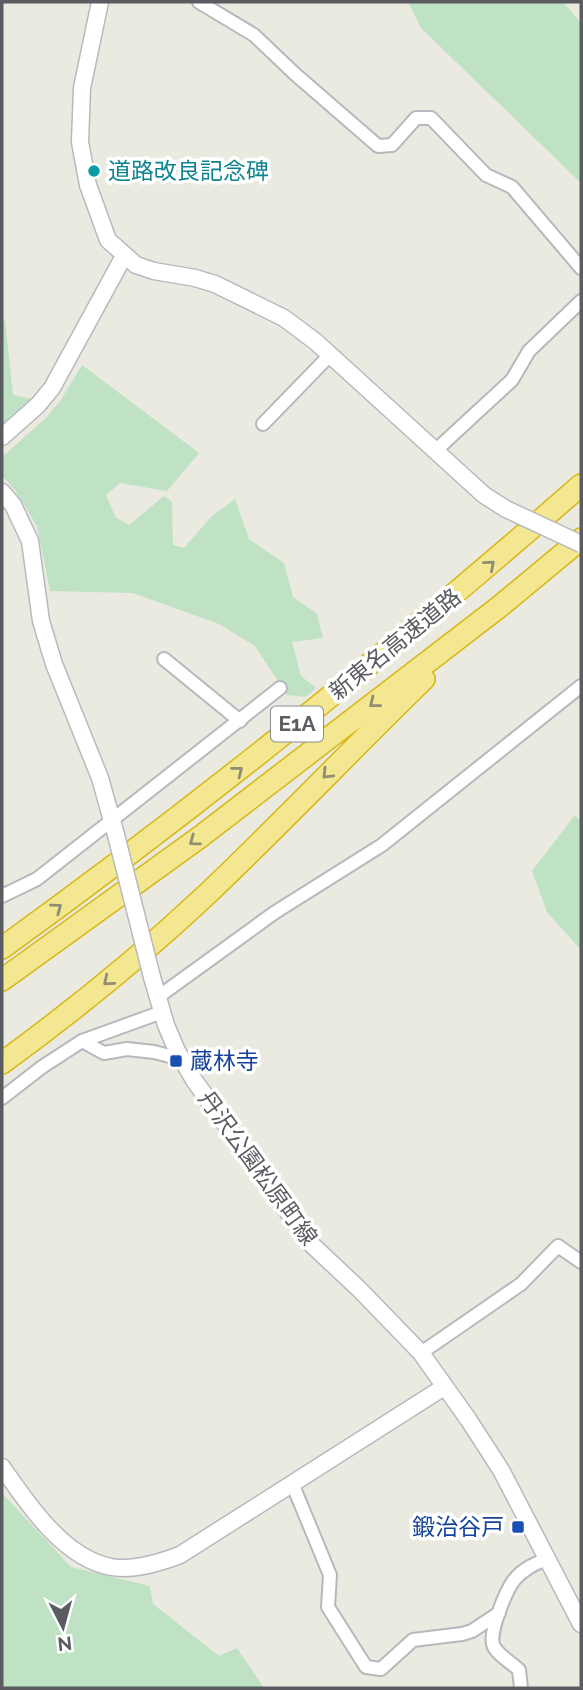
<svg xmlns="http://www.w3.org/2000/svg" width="583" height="1690" viewBox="0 0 583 1690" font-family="Raleway,'Noto Sans JP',sans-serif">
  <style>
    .green { fill: #bfe1c4 }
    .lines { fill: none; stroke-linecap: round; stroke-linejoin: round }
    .street-casing { stroke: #b7b8bd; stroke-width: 16 }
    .secondary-casing { stroke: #b7b9bf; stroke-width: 19 }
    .highway-casing { stroke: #d9b614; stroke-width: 24 }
    .street { stroke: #fff; stroke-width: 12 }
    .secondary { stroke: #fff; stroke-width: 16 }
    .highway { stroke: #f3e891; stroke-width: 21 }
    .secondary-bridge-casing { stroke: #b7b9bf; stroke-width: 19; stroke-linecap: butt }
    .secondary-bridge { stroke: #fff; stroke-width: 16 }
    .oneway { stroke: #908d72 }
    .culture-dot { fill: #0f9aa8; stroke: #fff; stroke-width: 2.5 }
    .transit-dot { fill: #1a4fb4; stroke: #fff; stroke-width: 2.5 }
    .labels { text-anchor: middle; stroke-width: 7; stroke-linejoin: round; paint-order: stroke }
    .shield { fill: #fff; stroke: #8c8d90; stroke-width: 2 }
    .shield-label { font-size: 21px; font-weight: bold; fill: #5a5c61 }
    .culture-label { font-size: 23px; fill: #0d838f; stroke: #fff; text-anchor: start }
    .street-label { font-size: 23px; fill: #5a5c61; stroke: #fff }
    .transit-label { font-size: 23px; fill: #164399; stroke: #fff; text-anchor: start }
  </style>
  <rect width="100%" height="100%" fill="#ebeae1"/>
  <path class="green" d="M408 2H563L581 23V183L421 28Z
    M2 317 5 321 13 395 32 399 22 413 2 429Z
    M82 365 199 453 167 491 120 483 106 495 116 518 129 525 164 496 172 502 173 545 184 548 212 516 235 499 249 539 284 563 293 597 317 614 323 638 292 642 301 676 316 688 306 697 287 695 255 646 219 624 133 593 50 591 37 526 14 489 2 475V457L46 418 60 401Z
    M575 815 581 822V950L547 912 532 871Z
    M2 1493 71 1567 150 1586 153 1604 219 1656 237 1648 264 1688H2Z"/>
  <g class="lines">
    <g class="street-casing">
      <path id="street" d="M199 2 254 35 295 74 378 146 392 145 416 118H431L486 175 512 187 581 268
        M263 424 330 355
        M435 451 512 380 529 351 581 301
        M164 659 240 721
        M2 896 37 879 280 688
        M158 997 274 913 382 845 581 686
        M82 1041 104 1053 127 1049 154 1052 181 1059
        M2 1098 42 1067 82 1041 162 1012
        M421 1353 521 1284 558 1246 581 1262
        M292 1483 330 1575 328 1607 366 1667 381 1669 413 1640 462 1634 472 1631 499 1613
        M521 1688 519 1670C512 1663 499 1656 494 1647 487 1635 506 1591 514 1580 523 1569 534 1564 547 1559"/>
    </g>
    <g class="secondary-casing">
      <path id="secondary" d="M100 2 82 88 80 142 88 185 108 240 136 265 154 271 195 278 215 284 284 318 316 342 484 495 506 509
        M2 437 38 405 52 388 124 256
        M2 492 13 505 30 541 41 621 54 664 100 778 116 835
        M152 977 166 1025 177 1051 194 1080 310 1243 359 1289 421 1353 468 1419 501 1470 581 1624
        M2 1467C28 1504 63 1558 111 1567 133 1571 159 1563 180 1555L444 1387"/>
    </g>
    <g class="highway-casing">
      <path id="highway" d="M2 948C203 803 395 648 581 485
        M2 980 200 837 499 607 581 539
        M2 1063C72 1012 140 957 204 897 279 826 350 751 424 679"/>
    </g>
    <use href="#street" class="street"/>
    <use href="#secondary" class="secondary"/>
    <use href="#highway" class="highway"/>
    <g class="secondary-bridge-casing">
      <path id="secondary-bridge" d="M506 509 581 544
        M116 835 152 977"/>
    </g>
    <use href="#secondary-bridge" class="secondary-bridge"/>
  </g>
  <defs><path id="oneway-chevron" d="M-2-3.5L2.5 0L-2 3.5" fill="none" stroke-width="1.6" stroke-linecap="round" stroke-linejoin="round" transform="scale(1.75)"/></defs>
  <g class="oneway">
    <use href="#oneway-chevron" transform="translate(490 565) rotate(-41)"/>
    <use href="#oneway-chevron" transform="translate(374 703) rotate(142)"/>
    <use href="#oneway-chevron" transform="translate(238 771) rotate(-38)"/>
    <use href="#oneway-chevron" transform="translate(327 774) rotate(135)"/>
    <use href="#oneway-chevron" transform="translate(194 841) rotate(144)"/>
    <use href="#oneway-chevron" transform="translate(57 908) rotate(-36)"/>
    <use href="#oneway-chevron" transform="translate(108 981) rotate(140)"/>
  </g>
  <circle class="culture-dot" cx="94" cy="171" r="7"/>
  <g class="transit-dot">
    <rect x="169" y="1054" width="14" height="14" rx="3.5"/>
    <rect x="511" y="1520" width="14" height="14" rx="3.5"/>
  </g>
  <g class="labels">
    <rect class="shield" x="271" y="706.5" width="52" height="35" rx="5"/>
    <g class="shield-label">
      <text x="297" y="731">E1A</text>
    </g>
    <g class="culture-label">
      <text x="108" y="179">道路改良記念碑</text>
    </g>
    <g class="street-label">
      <text transform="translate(395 644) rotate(-39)" y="8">新東名高速道路</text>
      <text transform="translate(258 1168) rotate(54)" y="8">丹沢公園松原町線</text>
    </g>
    <g class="transit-label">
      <text x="190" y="1069">蔵林寺</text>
      <text x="504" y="1535" text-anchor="end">鍛治谷戸</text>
    </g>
  </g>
  <rect width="583" height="1690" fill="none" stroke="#5a5c61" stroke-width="7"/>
  <g transform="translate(63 1627) rotate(174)" stroke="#ffffff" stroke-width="5" paint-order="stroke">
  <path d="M0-5L12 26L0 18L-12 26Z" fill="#5a5c61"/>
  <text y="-10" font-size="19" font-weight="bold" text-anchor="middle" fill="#5a5c61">N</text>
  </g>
</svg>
